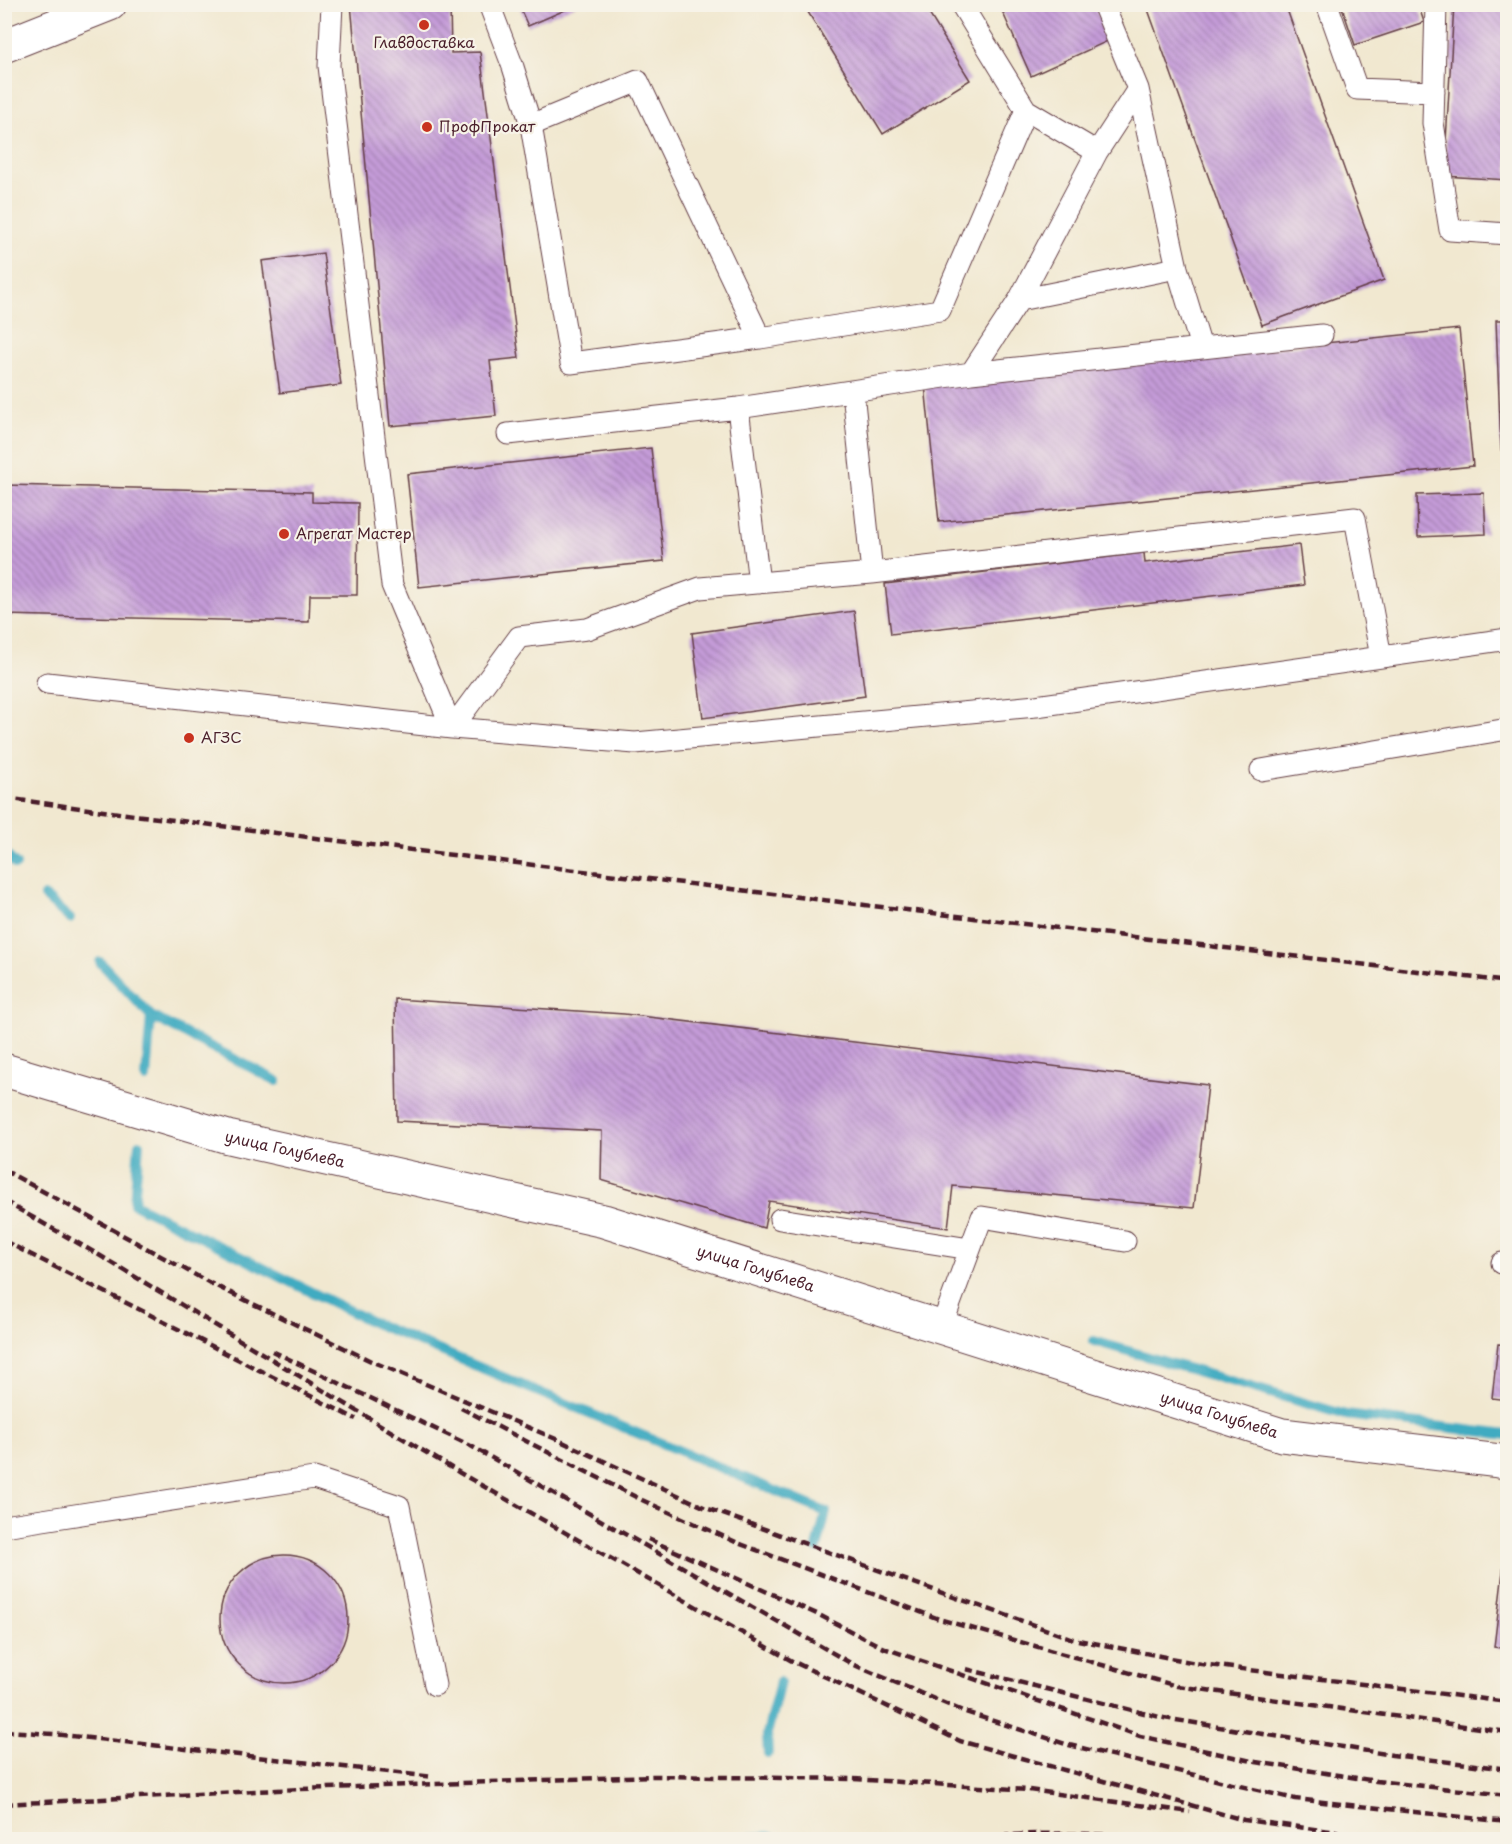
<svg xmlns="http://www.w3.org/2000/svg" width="1512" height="1844" viewBox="0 0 1512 1844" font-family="'Playpen Sans',sans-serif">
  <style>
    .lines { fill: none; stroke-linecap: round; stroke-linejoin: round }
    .stream { stroke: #41abc1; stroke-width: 10 }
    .building { fill: url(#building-back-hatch) }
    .lane-casing { stroke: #633d44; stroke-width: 23 }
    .street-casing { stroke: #633d44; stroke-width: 35 }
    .secondary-casing { stroke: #633d44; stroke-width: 35 }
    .lane { stroke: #fff; stroke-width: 21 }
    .street { stroke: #fff; stroke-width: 33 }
    .secondary { stroke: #fff; stroke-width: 33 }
    .rail { stroke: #4a1f2b; stroke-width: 4.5; stroke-dasharray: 9 4.5; stroke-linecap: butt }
    .poi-dot { fill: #c8321e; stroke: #f7f3e8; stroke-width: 2 }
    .labels { text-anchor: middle; stroke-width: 4.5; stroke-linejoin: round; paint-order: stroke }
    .poi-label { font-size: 15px; fill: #4a1f2b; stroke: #f7f3e8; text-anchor: start }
    .street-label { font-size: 15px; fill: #4a1f2b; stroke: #f7f3e8 }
  </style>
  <defs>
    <pattern id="building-back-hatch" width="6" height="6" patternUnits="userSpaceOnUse" patternTransform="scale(1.5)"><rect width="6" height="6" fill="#c49bd8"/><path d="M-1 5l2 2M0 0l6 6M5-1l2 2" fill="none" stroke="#a17eaf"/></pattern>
  </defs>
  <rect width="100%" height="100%" fill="#f7f3e8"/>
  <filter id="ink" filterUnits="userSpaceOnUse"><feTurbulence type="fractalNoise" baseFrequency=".0167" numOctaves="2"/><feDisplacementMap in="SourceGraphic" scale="12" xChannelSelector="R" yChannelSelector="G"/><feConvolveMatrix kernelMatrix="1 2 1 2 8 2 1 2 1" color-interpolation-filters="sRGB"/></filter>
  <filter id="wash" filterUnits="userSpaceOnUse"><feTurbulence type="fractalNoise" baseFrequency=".008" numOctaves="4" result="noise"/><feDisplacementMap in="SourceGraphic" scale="24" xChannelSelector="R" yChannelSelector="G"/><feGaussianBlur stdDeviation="1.35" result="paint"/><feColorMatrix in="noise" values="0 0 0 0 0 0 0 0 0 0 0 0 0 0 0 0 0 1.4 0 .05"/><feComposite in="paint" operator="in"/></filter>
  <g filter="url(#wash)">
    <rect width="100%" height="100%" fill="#f1e8d0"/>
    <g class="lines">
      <path class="stream" d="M4 853 16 865
        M44 896 70 919
        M100 962 151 1016 277 1081
        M146 1078 151 1016
        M139 1144 134 1204 376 1324 826 1512 817 1548
        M1094 1341 1346 1415 1508 1435
        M768 1753 767 1734 780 1682
        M724 1840 772 1836"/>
    </g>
    <g id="blocks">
      <path class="building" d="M351 4H450L451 53 480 52 519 358 490 361 496 416 390 426Z
        M518 4H579L528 26Z
        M803 4H923L970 80 883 134Z
        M999 4H1094L1110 40 1031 76Z
        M1146 4H1285L1384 280 1262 325Z
        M1341 4H1418L1424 22 1355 45Z
        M1454 4H1508V180L1444 176Z
        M323 253 341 385 280 393 262 261Z
        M1496 320H1508V450H1501Z
        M1459 329 1473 466 939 522 925 385Z
        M651 448 664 561 419 587 407 474Z
        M4 485 312 492V502L358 503 357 595H310L309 622 4 615Z
        M1484 493 1486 534 1418 537 1417 495Z
        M1299 545 1304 585 891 634 885 584 1144 553 1145 563Z
        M854 611 865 696 703 718 692 633Z
        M395 999 624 1014 1208 1085 1194 1208 953 1186 948 1228 769 1201 764 1228 601 1180 602 1131 397 1121Z
        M1498 1344 1508 1345V1400L1492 1398Z
        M220 1619a64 64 0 1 1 128 0a64 64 0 1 1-128 0Z
        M1504 1563 1508 1564V1649L1494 1647Z"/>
    </g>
  </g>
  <g filter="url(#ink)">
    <use href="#blocks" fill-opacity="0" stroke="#633d44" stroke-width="1.5"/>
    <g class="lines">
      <g class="lane-casing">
        <path id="lane" d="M332 4 329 66 392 585 452 728 635 743 1036 706 1508 639
          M489 4 513 67 531 125 571 363 760 338 940 310 1026 110 961 4
          M1103 4 1138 89
          M1327 4 1357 89 1434 92
          M1436 4 1433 123 1450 230 1508 234
          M1026 110 1097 152
          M531 125 638 81 760 338
          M1019 300 1177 268
          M971 373 1019 300 1097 152 1138 89 1177 268 1201 347
          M853 392 872 573
          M738 408 759 583
          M508 434 738 408 971 373 1322 335
          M47 683 452 728 519 637 587 629 700 588 872 573 1355 518 1381 657
          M1261 770 1508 729
          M780 1219 970 1249
          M1502 1263H1508
          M941 1328 982 1217 1125 1241
          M4 1526 314 1478 399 1506 435 1685"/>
      </g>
      <g class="street-casing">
        <g id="street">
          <path id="s1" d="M4 1070 228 1137 604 1221 1282 1435 1508 1462"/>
        </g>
      </g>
      <g class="secondary-casing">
        <path id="secondary" d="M4 46 110 4"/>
      </g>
      <use href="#lane" class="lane"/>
      <use href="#street" class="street"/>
      <use href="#secondary" class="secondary"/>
      <path class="rail" d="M4 798C505 864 1006 921 1508 982
        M4 1170 210 1283 371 1361 556 1439 706 1508 903 1579 1073 1639 1201 1664 1508 1702
        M4 1201 99 1255 460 1473 792 1661 960 1741 1244 1820 1400 1840
        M4 1241 356 1419
        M272 1351 471 1446 852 1664 965 1712 1069 1745 1295 1799 1508 1822
        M461 1408 642 1500 738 1543 939 1619 1177 1686 1508 1732
        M648 1539 817 1614 884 1648 1140 1736 1256 1762 1376 1781 1508 1795
        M966 1669 1164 1718 1392 1755 1508 1769
        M4 1731 54 1734 433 1777
        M4 1804 277 1790 654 1776 853 1779 1029 1790 1190 1812
        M960 1840C1026 1831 1103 1832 1169 1840"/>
    </g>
  </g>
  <g class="poi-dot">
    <circle cx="424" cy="25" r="6"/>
    <circle cx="427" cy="127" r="6"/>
    <circle cx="284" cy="534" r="6"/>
    <circle cx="189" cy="738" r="6"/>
  </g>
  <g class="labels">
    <g class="poi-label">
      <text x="424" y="48" text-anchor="middle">Главдоставка</text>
      <text x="439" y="132">ПрофПрокат</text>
      <text x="296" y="539">Агрегат Мастер</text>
      <text x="201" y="743">АГЗС</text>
    </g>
    <g class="street-label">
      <text dy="5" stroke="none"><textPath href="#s1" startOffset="292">улица Голублева</textPath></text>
      <text dy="5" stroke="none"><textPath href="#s1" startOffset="778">улица Голублева</textPath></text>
      <text dy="5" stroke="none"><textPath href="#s1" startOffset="1264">улица Голублева</textPath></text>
    </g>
  </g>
  <rect width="1512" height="1844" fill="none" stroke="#f7f3e8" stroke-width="24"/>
</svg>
